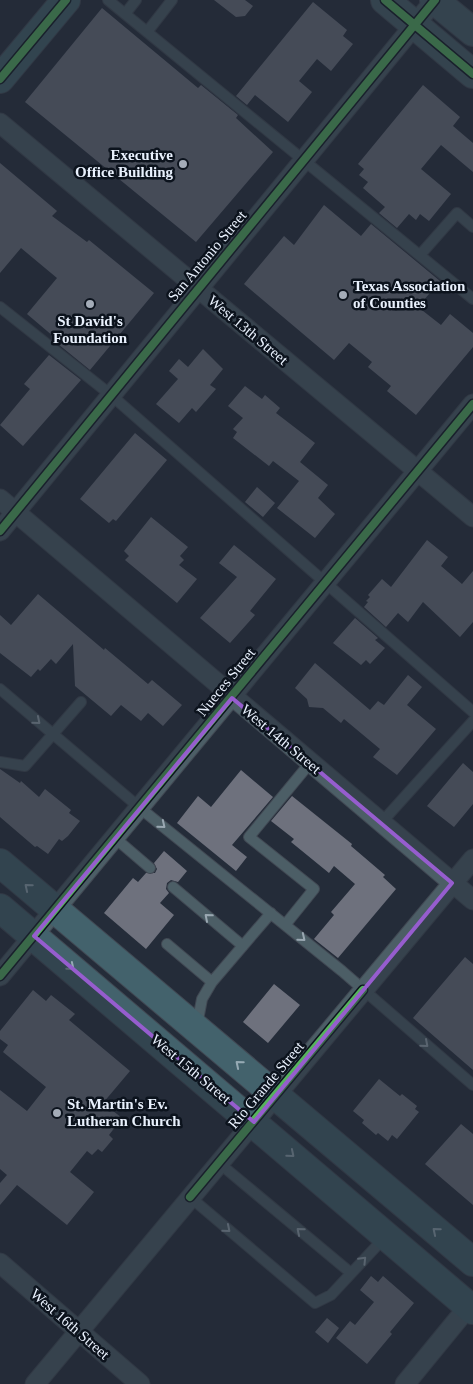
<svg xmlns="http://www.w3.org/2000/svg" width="473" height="1384" viewBox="0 0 473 1384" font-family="'Times New Roman',serif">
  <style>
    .building { fill: #6e717d }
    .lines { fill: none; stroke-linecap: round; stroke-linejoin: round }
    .lane-casing { stroke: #414853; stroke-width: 12 }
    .street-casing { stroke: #414853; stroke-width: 21 }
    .secondary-casing { stroke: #414853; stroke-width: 30 }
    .primary-casing { stroke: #414853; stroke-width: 30 }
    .lane { stroke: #4c5e66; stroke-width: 10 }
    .street { stroke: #4c5e66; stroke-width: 19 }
    .secondary { stroke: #485f68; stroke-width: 28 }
    .primary { stroke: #43626c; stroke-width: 28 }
    .cycleway-casing { stroke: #0c131d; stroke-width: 11 }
    .cycleway { stroke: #56b35d; stroke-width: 8 }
    .oneway { stroke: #9aa8b2 }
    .oneway2 { stroke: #96aab4 }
    .marked { fill: none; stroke: #965dce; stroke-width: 4; stroke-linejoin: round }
    .poi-dot { fill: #a4acb8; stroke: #0c131d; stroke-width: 2 }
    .labels { text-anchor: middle; stroke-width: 5; stroke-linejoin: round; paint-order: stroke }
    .poi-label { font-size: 15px; font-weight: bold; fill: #e9f1fd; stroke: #0c131d; text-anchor: start }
    .street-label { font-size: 15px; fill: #e9f1fd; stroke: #0c131d }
  </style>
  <rect width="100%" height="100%" fill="#242c39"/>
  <path class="building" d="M214 0H245L253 6 245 16 236 17Z
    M313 2 347 30 343 36 353 44 331 71 317 59 299 81 312 92 288 122 255 95 247 105 236 96Z
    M102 8 198 88 201 85 238 115 236 118 273 152 196 242 25 102Z
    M423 85 460 117 453 126 473 143V172L441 145 421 169 451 194 429 221 420 214 416 220 409 214 397 228 379 213 385 207 363 188 368 182 359 175 364 169 358 164Z
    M0 163 57 211 52 216 87 242 89 240 154 293 90 370 58 344 60 342 27 314 57 278 21 248 0 273Z
    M324 205 361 236 371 224 440 281 418 307 441 325 450 314 473 333V347L416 415 387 391 391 386 368 367 372 362 349 343 334 360 244 284 284 236 294 245Z
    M203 349 223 369 210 385 216 389 196 412 192 408 179 423 156 404 178 379 169 371 179 359 188 367Z
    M49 355 81 380 23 446 0 425 30 389 24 384Z
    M245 386 262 399 265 395 280 408 276 413 315 443 300 462 328 485 318 498 335 514 315 538 277 508 299 481 273 461 269 466 233 438 237 432 233 429 243 418 228 406Z
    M135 433 167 460 116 521 113 519 109 523 80 499Z
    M257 487 275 503 263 517 245 502Z
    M151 517 188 547 180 556 184 560 179 565 197 579 177 603 125 560 129 556 124 551Z
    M427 540 448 557 441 566 462 584 473 571V622L460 637 423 602 408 622 398 613 386 627 364 607 368 602 366 601 370 597 368 595 382 579 391 587Z
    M234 545 276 579 250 611 255 615 230 643 200 618 237 577 219 563Z
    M38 594 104 650 105 648 148 684 152 680 182 705 163 726 148 713 141 721 121 705 111 716 75 686 73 644 56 664 51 659 40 671 38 669 31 677 0 653V615L11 625Z
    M355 618 378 638 375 640 385 648 370 664 366 660 361 665 333 643Z
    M315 663 370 710 378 701 384 705 408 675 422 687 407 705 436 729 397 775 373 757 380 749 344 719 341 723 323 708 309 707 307 699 295 688Z
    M463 763 473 772V804L454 827 427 806Z
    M0 769 20 783 21 781 39 797 45 789 71 810 69 813 80 821 68 836 62 841 59 839 48 854 37 846 35 847 0 817Z
    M241 770 273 797 232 845 247 857 236 871 177 823 198 796 211 807Z
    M292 796 352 844 351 846 385 875 383 877 396 889 338 958 314 939 334 915 331 912 355 884 334 866 329 873 291 842 294 839 271 821Z
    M164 851 187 871 178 882 171 880 167 883 166 889 169 893 160 903 174 915 146 949 104 913 133 878 138 882 146 873H155L157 869 154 863Z
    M465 957 473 964V1070L413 1018Z
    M274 984 300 1005 268 1043 243 1022Z
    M33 990 46 1001 51 995 75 1014 69 1020 130 1071 103 1103 122 1118 109 1135 113 1139 102 1152 98 1149 92 1155 87 1151 70 1172 94 1192 67 1225 17 1185 0 1205V1183L7 1175 0 1169V1090L27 1111 46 1087 3 1052 8 1045 0 1039V1031Z
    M379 1079 400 1096 402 1094 417 1106 415 1109 419 1112 397 1139 392 1135 388 1141 378 1133 376 1135 362 1123 364 1120 353 1111Z
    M461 1124 473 1134V1205L425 1164Z
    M371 1276 378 1282 383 1276 414 1303 390 1332 392 1334 367 1364 336 1338 350 1321 355 1325 374 1302 360 1290Z
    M327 1318 339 1328 328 1343 315 1332Z"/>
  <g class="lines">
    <g class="lane-casing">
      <path id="lane" d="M108 0 473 299
        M125 14 136 0
        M147 32 172 0
        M420 255 457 213 473 227
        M0 307 111 395 473 712
        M0 689 140 808 342 971 473 1085
        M0 762 25 766 81 702
        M381 823 473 721
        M115 838 150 868
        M173 887 243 946
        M285 925 314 889 249 837 310 763
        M167 944 212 982
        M197 1025 202 999 212 982 271 913
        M219 1163 351 1273
        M190 1197 315 1303 331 1295 385 1237"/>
    </g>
    <g class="street-casing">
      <path id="street" d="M0 123 473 517
        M0 499 473 900
        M0 531 435 0
        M0 976 473 404
        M0 1263 140 1384
        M35 1384 473 859
        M405 1384 473 1301"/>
    </g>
    <g class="secondary-casing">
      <path id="secondary" d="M385 0 473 74
        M434 0 473 32"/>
    </g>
    <g class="primary-casing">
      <path id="primary" d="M0 79 66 0
        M0 863 473 1262
        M0 908 473 1310"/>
    </g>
    <use href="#lane" class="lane"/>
    <use href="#street" class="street"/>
    <use href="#secondary" class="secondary"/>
    <use href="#primary" class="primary"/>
    <g class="cycleway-casing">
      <path id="cycleway" d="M385 0 473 74
        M0 79 66 0
        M0 531 435 0
        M0 976 473 404
        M190 1197 363 990"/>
    </g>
    <use href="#cycleway" class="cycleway"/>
  </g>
  <defs><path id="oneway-chevron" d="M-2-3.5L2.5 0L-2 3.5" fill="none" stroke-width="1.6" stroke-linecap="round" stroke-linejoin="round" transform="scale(1.25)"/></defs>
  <g class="oneway">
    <use href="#oneway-chevron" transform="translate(37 721) rotate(40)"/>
    <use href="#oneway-chevron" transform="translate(162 825) rotate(39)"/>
    <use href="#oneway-chevron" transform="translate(208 917) rotate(-139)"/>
    <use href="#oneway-chevron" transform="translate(302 938) rotate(39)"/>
    <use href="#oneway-chevron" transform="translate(425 1044) rotate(41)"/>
    <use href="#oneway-chevron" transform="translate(227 1229) rotate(40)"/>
    <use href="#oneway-chevron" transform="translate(300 1231) rotate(-140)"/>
    <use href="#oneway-chevron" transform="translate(363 1260) rotate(-46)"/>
  </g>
  <g class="oneway2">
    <use href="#oneway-chevron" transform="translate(28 887) rotate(-140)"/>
    <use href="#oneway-chevron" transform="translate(71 967) rotate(40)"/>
    <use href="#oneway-chevron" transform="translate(239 1064) rotate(-140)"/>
    <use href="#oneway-chevron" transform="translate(291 1154) rotate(40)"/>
    <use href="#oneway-chevron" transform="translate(436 1231) rotate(-140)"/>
  </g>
  <path d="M0 0H473V1384H0ZM232 698 452 883 254 1122 34 936Z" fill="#242c39" fill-opacity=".55" fill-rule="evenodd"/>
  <path class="marked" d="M232 698 452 883 254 1122 34 936Z"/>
  <g class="poi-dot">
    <circle cx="183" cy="164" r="5"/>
    <circle cx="343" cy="295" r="5"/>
    <circle cx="90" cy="304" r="5"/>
    <circle cx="57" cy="1113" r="5"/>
  </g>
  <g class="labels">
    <g class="poi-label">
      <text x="173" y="160" text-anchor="end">Executive<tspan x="173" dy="17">Office Building</tspan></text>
      <text x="353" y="291">Texas Association<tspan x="353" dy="17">of Counties</tspan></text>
      <text x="90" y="326" text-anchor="middle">St David's<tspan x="90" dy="17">Foundation</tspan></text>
      <text x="67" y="1109">St. Martin's Ev.<tspan x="67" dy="17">Lutheran Church</tspan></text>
    </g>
    <g class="street-label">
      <text transform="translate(207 256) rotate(-50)" y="5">San Antonio Street</text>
      <text transform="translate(248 330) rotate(40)" y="5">West 13th Street</text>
      <text transform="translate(226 682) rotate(-51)" y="5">Nueces Street</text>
      <text transform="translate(281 739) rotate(40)" y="5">West 14th Street</text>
      <text transform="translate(191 1069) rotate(40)" y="5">West 15th Street</text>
      <text transform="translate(266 1085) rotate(-50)" y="5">Rio Grande Street</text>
      <text transform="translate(70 1324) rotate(41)" y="5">West 16th Street</text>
    </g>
  </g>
</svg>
